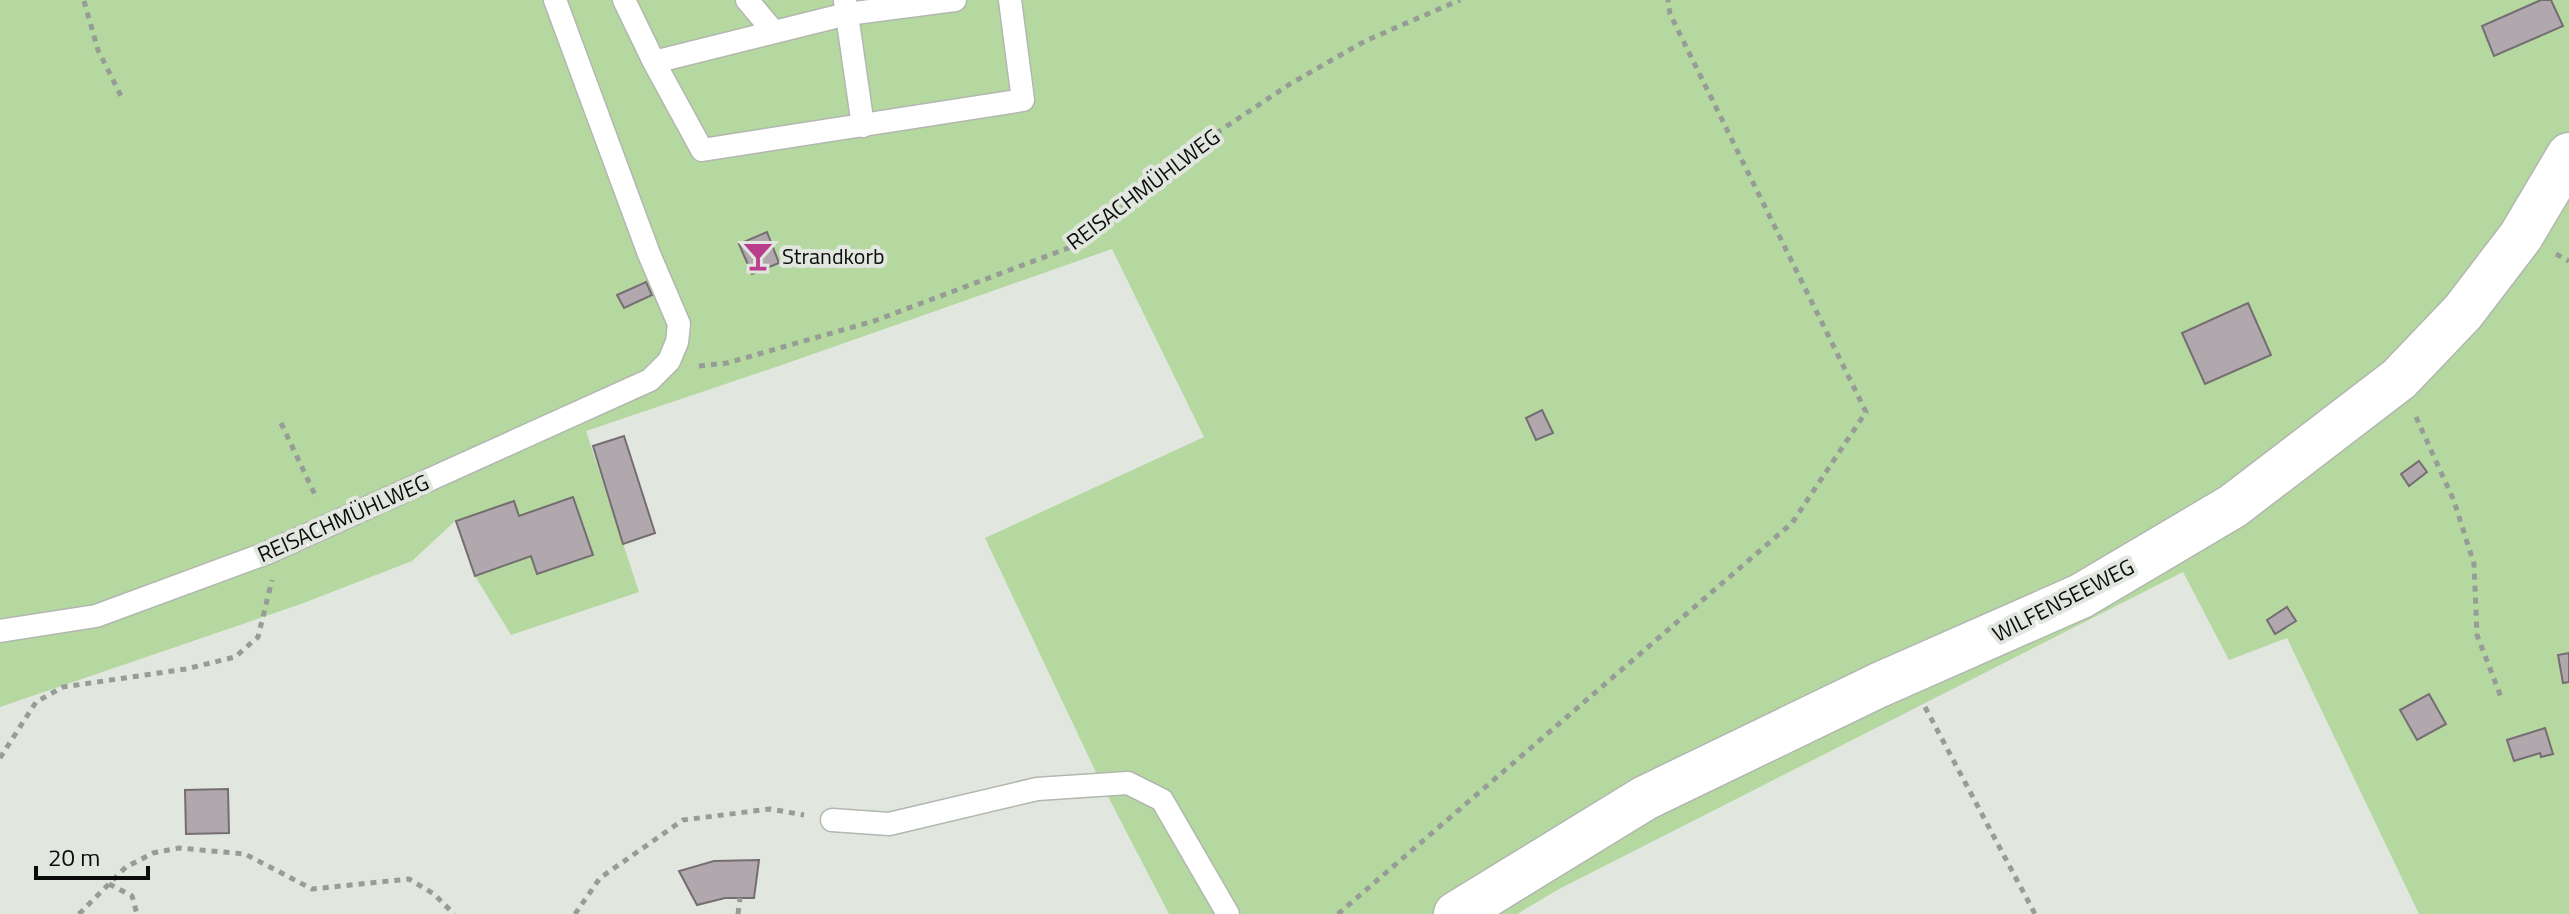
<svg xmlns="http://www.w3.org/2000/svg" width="2569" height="914" viewBox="0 0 2569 914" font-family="'Titillium Web',sans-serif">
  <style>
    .green { fill: #b4d8a0 }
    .building { fill: #b1a8ad; stroke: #756d71; stroke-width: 2 }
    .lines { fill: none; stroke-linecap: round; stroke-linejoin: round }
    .lane-casing { stroke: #b2b7af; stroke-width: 25 }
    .street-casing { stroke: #b2b7af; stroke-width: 47 }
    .path { stroke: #979c96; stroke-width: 5; stroke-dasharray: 6 6; stroke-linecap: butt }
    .lane { stroke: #fff; stroke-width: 22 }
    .street { stroke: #fff; stroke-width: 44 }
    .labels { text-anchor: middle; stroke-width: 8; stroke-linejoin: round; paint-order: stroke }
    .street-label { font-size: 22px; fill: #0b0c0a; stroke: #e1e7df }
    .poi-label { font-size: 22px; fill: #0b0c0a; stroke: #e1e7df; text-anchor: start }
  </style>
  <rect width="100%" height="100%" fill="#e1e7df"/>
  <path class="green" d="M0 0H2569V914H2419L2287 638 2229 660 2183 572 1559 889 1517 914H1169L1102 785 985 538 1204 437 1112 249 779 366 586 431 639 592 511 635 475 576 455 521 412 561 301 604 0 707Z"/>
  <path class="building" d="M2541 0H2551L2563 26 2494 56 2482 26Z
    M767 232 779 263 752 274 739 244Z
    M646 282 652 295 624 308 617 295Z
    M2248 303 2271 355 2205 384 2182 333Z
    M1542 410 1553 433 1536 440 1526 418Z
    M624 436 655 533 623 544 593 446Z
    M2419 461 2427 472 2409 486 2401 474Z
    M573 497 593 555 537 574 531 556 475 576 456 521 514 501 519 516Z
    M2287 607 2296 621 2275 634 2267 620Z
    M2569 653V682L2563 683 2558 655Z
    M2429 694 2446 724 2417 740 2400 710Z
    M2545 728 2553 754 2541 757 2540 753 2514 761 2507 740Z
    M228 789 229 833 186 834 185 790Z
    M759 860 754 898H725L697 905 679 871 714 861Z"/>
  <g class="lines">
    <g class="lane-casing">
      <path id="lane" d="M624 0 654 62 702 150 1023 100 1010 0
        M747 0 774 32
        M845 1 863 126
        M654 62 847 14 955 0
        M0 631 96 616 267 553 650 380 669 361 677 342 679 324 649 254 555 0
        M832 820 889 824 1037 789 1128 783 1162 800 1228 914"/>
    </g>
    <g class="street-casing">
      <path id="street" d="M1456 914 1645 798 1879 685 2081 596 2233 506 2399 379 2463 312 2521 236 2569 155"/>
    </g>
    <path class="path" d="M84 1 98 50 121 96
      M2556 254 2569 261
      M699 366 727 363 874 321 1071 247 1221 130 1290 84 1365 41 1460 0
      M2416 417 2454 501 2474 564 2477 635 2501 697
      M281 423 317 499
      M1925 707 2035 914
      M0 758 36 702 63 687 186 669 235 657 258 637 272 580
      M109 884 132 896 137 914
      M79 914 126 867 153 853 179 848 245 854 312 889 409 879 434 894 454 914
      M575 914 600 878 683 820 770 809 804 815
      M738 914 740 898
      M1338 914 1792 523 1866 412 1670 14 1668 0"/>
    <use href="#lane" class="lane"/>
    <use href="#street" class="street"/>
  </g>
  <defs>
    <g id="bar-bare" transform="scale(2.4)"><path d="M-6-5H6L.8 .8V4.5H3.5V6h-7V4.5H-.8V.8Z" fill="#bb3e8e" stroke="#e1e7df" stroke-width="2.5" paint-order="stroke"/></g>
  </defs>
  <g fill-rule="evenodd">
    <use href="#bar-bare" x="758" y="256"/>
  </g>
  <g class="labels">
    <g class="street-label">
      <text transform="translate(1143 189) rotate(-37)" y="8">REISACHMÜHLWEG</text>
      <text transform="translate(343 518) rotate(-24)" y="8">REISACHMÜHLWEG</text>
      <text transform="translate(2063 600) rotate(-27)" y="8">WILFENSEEWEG</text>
    </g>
    <g class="poi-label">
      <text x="782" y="264">Strandkorb</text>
    </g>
  </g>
  <path d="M36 866v12h112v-12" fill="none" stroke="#0b0c0a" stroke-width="4"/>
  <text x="48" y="866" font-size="24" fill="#0b0c0a" stroke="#e1e7df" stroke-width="6" paint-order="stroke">20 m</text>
</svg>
